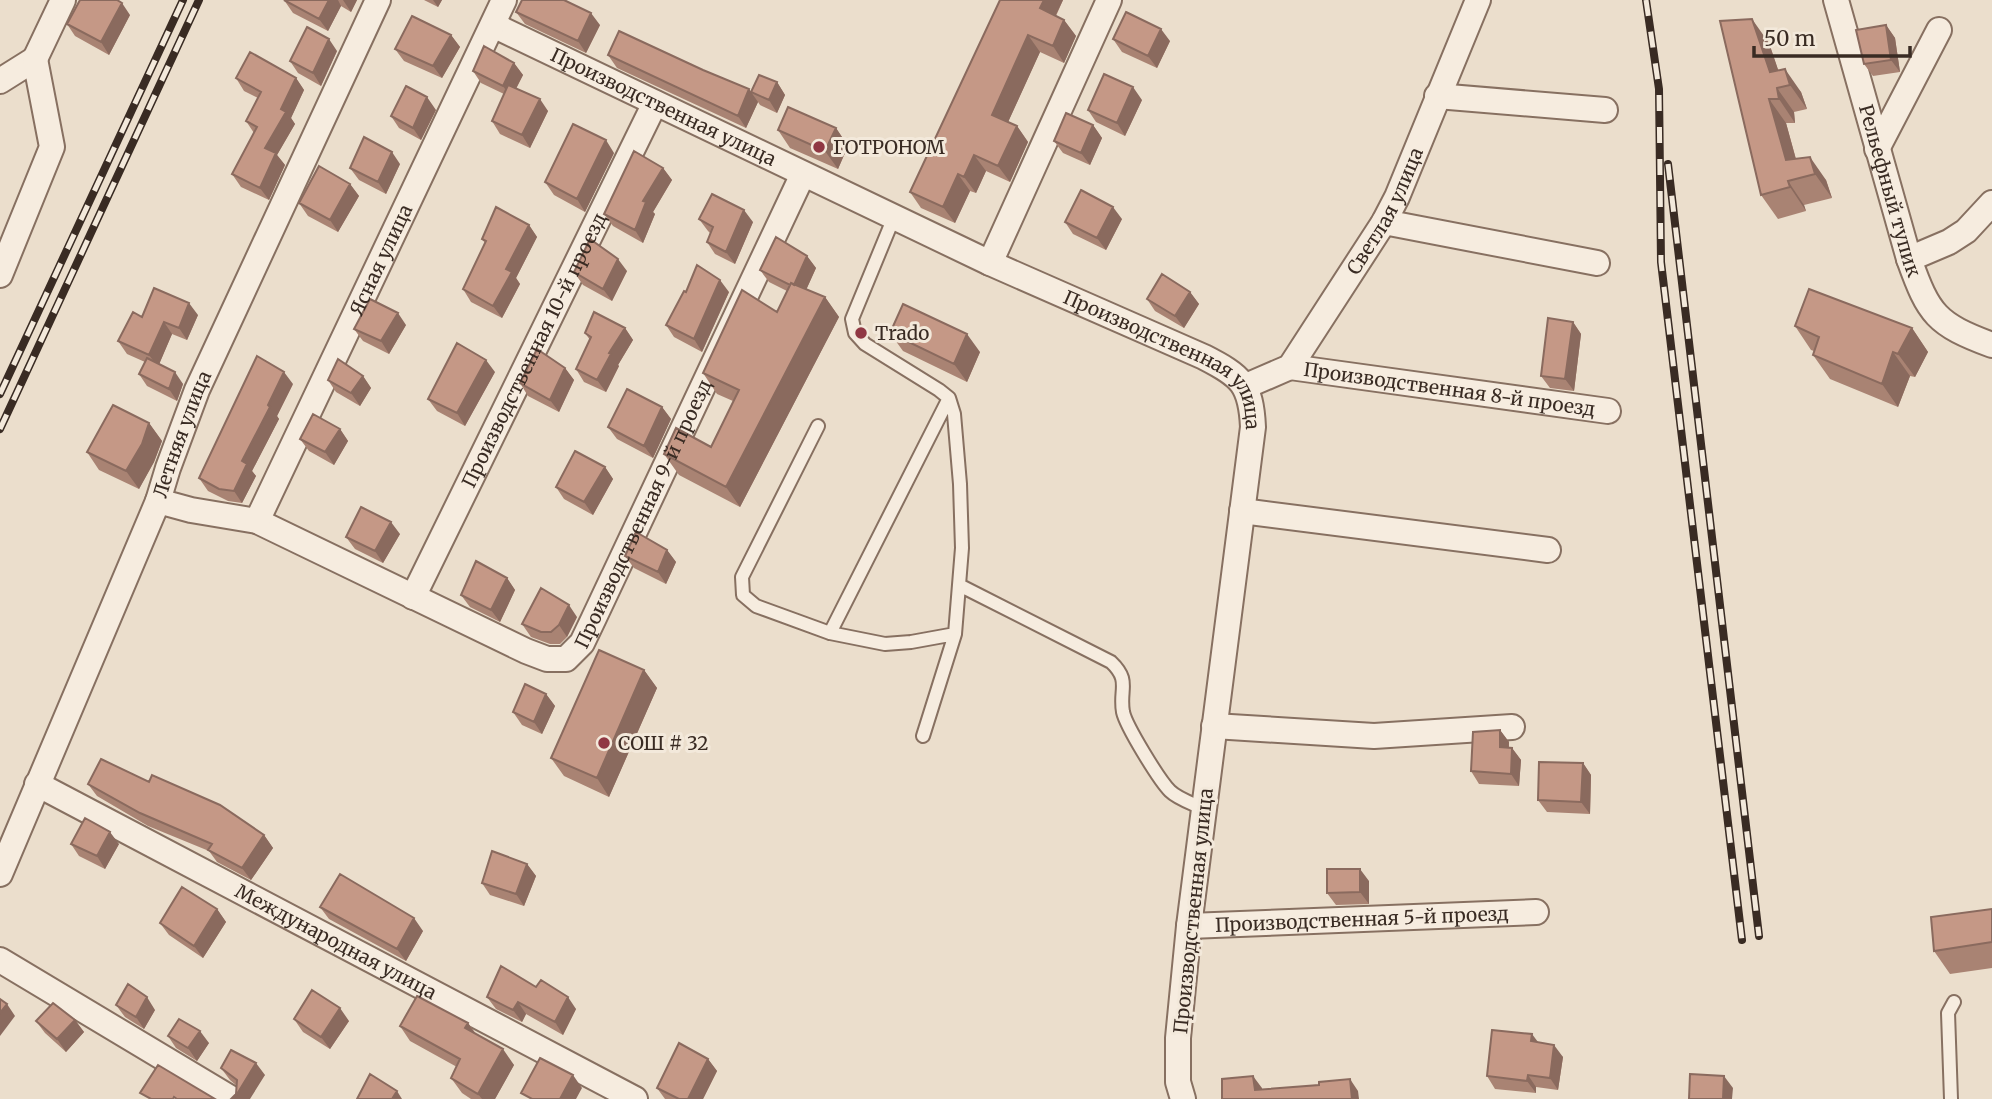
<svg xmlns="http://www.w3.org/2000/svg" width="1992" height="1099" viewBox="0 0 1992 1099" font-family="Merriweather,serif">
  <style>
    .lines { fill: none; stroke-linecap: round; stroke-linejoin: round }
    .service-casing { stroke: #877061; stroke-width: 16 }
    .minor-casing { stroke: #877061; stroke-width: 28 }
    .service { stroke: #f6ecdf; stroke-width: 12 }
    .minor { stroke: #f6ecdf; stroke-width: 24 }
    .rail-casing { stroke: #392b23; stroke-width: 8 }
    .rail { stroke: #f3e9db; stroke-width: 5; stroke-dasharray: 16; stroke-linecap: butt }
    .wall { fill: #a98373 }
    .shaded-wall { fill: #8a6a5e }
    .building { fill: #c59886; stroke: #8a6a5e; stroke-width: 2 }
    .poi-dot { fill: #903743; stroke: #f3e9db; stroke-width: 2.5 }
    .labels { text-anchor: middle; stroke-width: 6; stroke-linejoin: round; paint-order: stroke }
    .street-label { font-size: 19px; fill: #392b23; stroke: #f3e9db }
    .poi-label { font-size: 19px; fill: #392b23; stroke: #f3e9db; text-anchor: start }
  </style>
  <rect width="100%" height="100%" fill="#ebdecc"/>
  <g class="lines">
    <g class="service-casing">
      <path id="service" d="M894 217 852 319 855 333 865 344 939 390 949 398 954 414 960 484 962 548 955 634 923 736
        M818 426 742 577 743 595 756 606 830 633 885 644 911 642 955 634
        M959 585 1111 662C1131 681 1119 689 1123 712 1126 726 1159 780 1170 791 1178 799 1194 804 1204 809
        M830 633 949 398
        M1951 1099 1948 1013 1954 1002"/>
    </g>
    <g class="minor-casing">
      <g id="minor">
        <path id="s1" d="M1836 0 1909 259C1929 315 1936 324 1992 345"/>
        <path id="s2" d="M493 25 990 263 1204 357C1241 376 1251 384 1253 427L1189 926 1178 1038V1082L1183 1099"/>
        <path d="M35 59 63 0"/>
        <path d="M0 81 35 59"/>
        <path d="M1437 96 1605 110"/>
        <path d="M1877 149 1939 30"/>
        <path d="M1384 222 1597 263"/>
        <path d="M1909 259 1949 242 1966 231 1992 203"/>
        <path d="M990 263 1109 0"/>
        <path d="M0 275 52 147 35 59"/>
        <path id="s3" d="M1290 367 1608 411"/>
        <path id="s4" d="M1246 386 1290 367 1384 222 1397 197 1478 0"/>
        <path id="s5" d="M158 501 191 510 257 521 526 651 547 659H566L582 643 593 620 803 174"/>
        <path d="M1242 511 1548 550"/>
        <path id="s6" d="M257 521 504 0"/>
        <path id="s7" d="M413 597 655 103"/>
        <path d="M1214 726 1374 736 1512 727"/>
        <path id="s8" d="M37 784 635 1099"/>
        <path id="s9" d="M0 874 158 501 168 468 197 390 378 0"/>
        <path id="s10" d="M1189 926 1536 912"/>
        <path d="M0 960 232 1099"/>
      </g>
    </g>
    <use href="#service" class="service"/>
    <use href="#minor" class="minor"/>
    <g class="rail-casing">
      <path id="rail" d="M1646 0 1659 89 1661 262 1742 940
        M1668 164 1759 936
        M0 394 183 0
        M0 429 199 0"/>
    </g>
    <use href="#rail" class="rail"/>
  </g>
  <path class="wall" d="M284 0H357L351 12 341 6 328 31 293 13Z
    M424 0H442L438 7Z
    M1000 0H1063L1056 16 1064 20 1076 36 1064 63 1040 52 1008 122 1017 126 1028 142 1010 182 986 171 976 193 970 191 955 223 921 208 910 192Z
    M516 12 600 25 586 53 525 24Z
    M130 15 109 55 75 36 67 24Z
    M1886 25 1895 38 1900 72 1873 76 1864 64Z
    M451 35 460 47 442 78 404 61 395 49Z
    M1113 39 1170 41 1157 68 1122 52Z
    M1769 43 1778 70 1801 92 1807 109 1794 112 1795 123H1786L1796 159 1826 180 1832 198 1804 205 1806 211 1778 219 1761 195Z
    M337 51 321 86 298 73 290 61Z
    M608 55 703 70 749 89 751 92 777 82 785 95 777 113 760 105 758 102 746 128 617 68Z
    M514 63 523 75 516 89 548 111 530 148 500 134 492 121 504 94 481 83 473 71Z
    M236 78H296L304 90 291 118 295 124 277 155 285 165 269 200 241 187 232 174 254 133 246 121 258 98 244 91Z
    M1142 100 1125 136 1096 122 1088 110Z
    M436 110 421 140 399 128 391 116Z
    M1093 125 1102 138 1090 165 1063 153 1054 141Z
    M836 128 848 146 838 169 790 148 778 130Z
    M614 153 585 212 554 195 545 182Z
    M400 164 386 194 359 180 350 168Z
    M663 168 672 180 653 212 655 214 643 243 613 226 604 214Z
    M350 184 359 196 338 232 308 216 299 203Z
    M699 219 753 222 735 264 715 254 707 242 710 233 708 231Z
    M1122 219 1106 250 1073 234 1065 222Z
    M529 225 537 237 516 278 520 284 502 318 471 302 463 289 485 243 482 239Z
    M807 256 816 268 806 290 825 297 839 317 740 507 679 475 664 454 711 447 733 401 717 394 703 373 777 312 787 291 769 282 760 270Z
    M627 271 612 301 583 285 574 272Z
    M686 292H729L702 352 674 337 666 325Z
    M1190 292 1199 304 1184 328 1155 311 1147 299Z
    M198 315 187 340 172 334 159 364 183 384 177 401 147 386 139 374 145 362 127 354 118 341 142 317Z
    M1573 322 1581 334 1574 391 1550 388 1541 376Z
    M406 325 389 354 363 341 354 329Z
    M1795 326 1912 328 1928 352 1915 377 1910 376 1898 407 1830 379 1813 355 1814 351 1811 350Z
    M625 328 633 340 618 365 619 366 606 392 584 382 576 369 590 340 585 333Z
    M890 333 980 352 967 382 903 351Z
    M565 368 574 380 559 412 528 396 520 383Z
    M495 372 465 426 437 411 428 399Z
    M363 376 371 388 360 406 336 392 328 380Z
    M293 384 277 416 279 419 252 471 256 476 242 503 228 501 208 491 199 478Z
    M662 407 671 419 653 458 617 439 608 427Z
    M149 423 162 441 154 462 139 489 99 470 87 452Z
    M340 429 348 441 334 465 309 451 300 439Z
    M605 467 613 479 593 515 564 499 556 487Z
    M400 534 383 563 355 549 346 537Z
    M667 550 676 562 666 584 634 568 625 556Z
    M507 578 515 590 500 622 470 607 461 595Z
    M577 617 567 637 560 644H550L531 637 522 624Z
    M644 670 657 688 609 797 564 776 551 758Z
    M546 694 555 706 542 734 522 725 513 712Z
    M1500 730 1509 742V748H1512L1521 760 1519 786 1479 784 1471 771Z
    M1583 763 1591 775 1590 814 1547 812 1538 800Z
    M88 784 264 835 273 848 251 880 217 862 209 851 148 826 97 796Z
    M71 844H119L105 869 79 856Z
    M527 864 536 876 524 906 490 895 482 883Z
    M1369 881V904L1336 905 1327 893Z
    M320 907 423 931 406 961 329 919Z
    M217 909 226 922 203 958 169 935 160 923Z
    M1992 909V968L1950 974 1934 951Z
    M536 987 576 1009 563 1035 526 1014 522 1022 496 1009 487 997Z
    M116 1005 155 1010 144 1029 125 1017Z
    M294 1019 349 1021 330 1049 303 1032Z
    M75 1020 84 1032 66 1052 45 1033 36 1021Z
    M468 1023 476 1034 514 1065 495 1099H471L462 1093 451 1078 457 1067 410 1041 400 1026Z
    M168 1036 209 1043 197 1061 176 1048Z
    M1538 1042 1563 1057 1558 1090 1536 1087V1093L1495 1089 1487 1076Z
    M708 1059 717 1071 703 1099H665L657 1088Z
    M221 1068 265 1075 236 1094 237 1086 230 1080Z"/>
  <path class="shaded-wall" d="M329 0H338L341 6 328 31 319 19Z
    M343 0H357L351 12Z
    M433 0H442L438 7Z
    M1044 0H1063L1051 25 1040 8Z
    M122 3 130 15 109 55 101 42Z
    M591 13 600 25 586 53 578 41Z
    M1752 19 1769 43 1784 87 1770 72Z
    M1064 20 1076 36 1064 63 1053 46Z
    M1886 25 1895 38 1900 72 1891 60Z
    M1161 29 1170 41 1157 68 1148 56Z
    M451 35 460 47 442 78 433 66Z
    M1028 35 1040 52 1004 131 992 115Z
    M329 39 337 51 321 86 313 73Z
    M514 63 523 75 511 98 503 86Z
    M1785 69 1801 92 1807 109 1790 85Z
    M296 78 304 90 291 118 295 124 277 155 285 165 269 200 260 188 265 148 281 109Z
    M777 82 785 95 777 113 769 100Z
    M1133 87 1142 100 1125 136 1117 123Z
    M1777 88 1794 112 1795 123 1779 99Z
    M749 89 758 102 746 128 738 116Z
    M427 97 436 110 421 140 413 128Z
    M540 99 548 111 530 148 522 135Z
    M1769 99 1786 123 1801 178 1786 160Z
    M1093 125 1102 138 1090 165 1081 153Z
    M1017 126 1028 142 1010 182 998 166Z
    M836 128 848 146 838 169 825 151Z
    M606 140 614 153 585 212 577 199Z
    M392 152 400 164 386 194 378 182Z
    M974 155 986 171 976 193 964 177Z
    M1810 157 1826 180 1832 198 1815 174Z
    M663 168 672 180 653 212 655 214 643 243 635 230 643 201Z
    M958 174 970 191 955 223 943 207Z
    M1788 181 1804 205 1806 211 1790 187Z
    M350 184 359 196 338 232 330 220Z
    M1113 207 1122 219 1106 250 1097 238Z
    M744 210 753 222 735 264 726 252Z
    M529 225 537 237 516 278 520 284 502 318 493 306 506 269Z
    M807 256 816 268 802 299 793 287Z
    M618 259 627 271 612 301 603 289Z
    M720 280 729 292 702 352 694 339Z
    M1190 292 1199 304 1184 328 1175 316Z
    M825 297 839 317 740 507 726 487Z
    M189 303 198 315 187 340 179 328Z
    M398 313 406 325 389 354 381 341Z
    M164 322 172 334 158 367 149 355Z
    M1573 322 1581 334 1574 391 1565 379Z
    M625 328 633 340 618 365 619 366 606 392 597 380 609 353Z
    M1912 328 1928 352 1915 377 1898 354Z
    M967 334 980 352 967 382 954 364Z
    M1893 352 1910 376 1898 407 1882 384Z
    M486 360 495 372 465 426 457 413Z
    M565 368 574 380 559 412 550 400Z
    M175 372 183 384 177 401 169 389Z
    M284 372 293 384 277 416 279 419 252 471 256 476 242 503 234 491 242 461 268 405Z
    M363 376 371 388 360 406 351 393Z
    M662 407 671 419 653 458 644 446Z
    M149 423 162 441 154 462 139 489 126 471Z
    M340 429 348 441 334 465 325 452Z
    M605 467 613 479 593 515 584 502Z
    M391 522 400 534 383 563 375 551Z
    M667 550 676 562 666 584 658 572Z
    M507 578 515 590 500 622 491 610Z
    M569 605 577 617 567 637 559 625Z
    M644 670 657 688 609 797 597 778Z
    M546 694 555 706 542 734 534 722Z
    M1500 730 1509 742 1508 759 1500 747Z
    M1512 748 1521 760 1519 786 1511 774Z
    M1583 763 1591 775 1590 814 1581 802Z
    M110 832 119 844 105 869 97 856Z
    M264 835 273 848 251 880 242 868Z
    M527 864 536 876 524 906 516 894Z
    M1360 869 1369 881V904L1360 892Z
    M217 909 226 922 203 958 194 946Z
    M414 918 423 931 406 961 397 949Z
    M147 997 155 1010 144 1029 136 1017Z
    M568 997 576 1009 563 1035 555 1022Z
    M518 1002 526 1014 522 1022 513 1010Z
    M7 1004 15 1016 0 1036V1013Z
    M340 1008 349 1021 330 1049 321 1037Z
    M75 1020 84 1032 66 1052 57 1039Z
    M468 1023 479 1039 465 1028Z
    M200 1031 209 1043 197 1061 188 1048Z
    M1532 1034 1541 1046 1531 1041Z
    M1554 1045 1563 1057 1558 1090 1550 1078Z
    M503 1049 514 1065 495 1099H482L478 1094Z
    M708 1059 717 1071 703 1099H688Z
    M256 1063 265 1075 250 1099H234Z
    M573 1075 582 1088 576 1099H560Z
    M1528 1075 1536 1087V1093L1527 1081Z
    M1253 1076 1262 1088 1263 1099 1255 1090Z
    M1724 1076 1733 1088 1732 1099H1723Z
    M1350 1079 1358 1091 1359 1099H1352Z
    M397 1091 402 1099H392Z"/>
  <path class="building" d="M80 0H117L122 3 101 42 67 24Z
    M284 0H329L319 19Z
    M522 0H564L591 13 578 41 516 12Z
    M1000 0H1044L1040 8 1064 20 1053 46 1028 35 992 115 1017 126 998 166 974 155 964 177 958 174 943 207 910 192Z
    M1126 12 1161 29 1148 56 1113 39Z
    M412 16 451 35 433 66 395 49Z
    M1752 19 1770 72 1785 69 1790 85 1777 88 1779 99H1769L1786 160 1810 157 1815 174 1788 181 1790 187 1761 195 1720 21Z
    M1886 25 1891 60 1864 64 1856 30Z
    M307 27 329 39 313 73 290 61Z
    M619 31 703 70 749 89 738 116 608 55Z
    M484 46 514 63 503 86 473 71Z
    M250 52 296 78 281 109 286 112 265 148 276 153 260 188 232 174 257 127 246 121 261 92 236 78Z
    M1104 74 1133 87 1117 123 1088 110Z
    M759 75 777 82 769 100 751 92Z
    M508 85 540 99 522 135 492 121Z
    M406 86 427 97 413 128 391 116Z
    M788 107 836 128 825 151 778 130Z
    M1066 113 1093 125 1081 153 1054 141Z
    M573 124 606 140 577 199 545 182Z
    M364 137 392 152 378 182 350 168Z
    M634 151 663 168 643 201 646 202 635 230 604 214Z
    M319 166 350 184 330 220 299 203Z
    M1081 190 1113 207 1097 238 1065 222Z
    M712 194 744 210 726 252 707 242 713 227 699 219Z
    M496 207 529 225 506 269 512 272 493 306 463 289 486 241 482 239Z
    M776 237 807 256 794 285 791 283 790 285 760 270Z
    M590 239 618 259 603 289 574 272Z
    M697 265 720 280 694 339 666 325 684 291 686 292Z
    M1162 274 1190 292 1175 316 1147 299Z
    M791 283 825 297 726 487 664 454 676 428 711 447 739 390 703 373 742 290 777 312Z
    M154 288 189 303 179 328 164 322 149 355 118 341 133 312 142 317Z
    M1809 289 1912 328 1898 354 1893 352 1882 384 1813 355 1819 337 1795 326Z
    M370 299 398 313 381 341 354 329Z
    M903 304 967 334 954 364 890 333Z
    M594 312 625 328 609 353 611 354 597 380 576 369 591 337 585 333Z
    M1548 318 1573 322 1565 379 1541 376Z
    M457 343 486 360 457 413 428 399Z
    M537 349 565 368 550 400 520 383Z
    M257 356 284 372 268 405 270 407 242 461 247 464 234 491 219 489 199 478Z
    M147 358 175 372 169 389 139 374Z
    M338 359 363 376 351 393 328 380Z
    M627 389 662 407 644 446 608 427Z
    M113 405 149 423 142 444 126 471 87 452Z
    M313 414 340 429 325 452 300 439Z
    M575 451 605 467 584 502 556 487Z
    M361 507 391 522 375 551 346 537Z
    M636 532 667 550 658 572 625 556Z
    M476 561 507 578 491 610 461 595Z
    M541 588 569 605 559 625 551 632H541L522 624Z
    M599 650 644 670 597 778 551 758Z
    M525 684 546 694 534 722 513 712Z
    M1500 730V747L1512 748 1511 774 1471 771 1473 732Z
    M101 759 149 782 152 775 220 805 264 835 242 868 208 850 212 844 140 813 88 784Z
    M1539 762 1583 763 1581 802 1538 800Z
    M85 818 110 832 97 856 71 844Z
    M492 851 527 864 516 894 482 883Z
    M1327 869H1360V892L1327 893Z
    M340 874 414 918 397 949 320 907Z
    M182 887 217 909 194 946 160 923Z
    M1992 909V942L1934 951 1931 917Z
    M501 966 536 987 541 980 568 997 555 1022 518 1002 513 1010 487 997Z
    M128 984 147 997 136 1017 116 1005Z
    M312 990 340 1008 321 1037 294 1019Z
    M417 996 468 1023 465 1028 503 1049 478 1094 451 1078 460 1059 400 1026Z
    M0 999 7 1004 0 1013Z
    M53 1003 75 1020 57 1039 36 1021Z
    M179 1019 200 1031 188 1048 168 1036Z
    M1492 1030 1532 1034 1531 1041 1554 1045 1550 1078 1528 1075 1527 1081 1487 1076Z
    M679 1043 708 1059 688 1099H679L657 1088Z
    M231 1050 256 1063 234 1099H231L236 1094 237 1080 221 1068Z
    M540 1058 573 1075 560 1099H532L521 1093Z
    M158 1065 215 1099H177L174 1097 173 1099H151L140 1093Z
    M370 1074 397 1091 392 1099H357Z
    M1690 1074 1724 1076 1723 1099H1689Z
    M1253 1076 1255 1090 1319 1085V1082L1350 1079 1352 1099H1222V1079Z"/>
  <g class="poi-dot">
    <circle cx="819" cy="147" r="7"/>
    <circle cx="861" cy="333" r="7"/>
    <circle cx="604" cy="743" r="7"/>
  </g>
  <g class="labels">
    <g class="street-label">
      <text dy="7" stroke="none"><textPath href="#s2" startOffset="189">Производственная улица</textPath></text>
      <text dy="7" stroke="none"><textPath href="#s1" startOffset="198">Рельефный тупик</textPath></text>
      <text dy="7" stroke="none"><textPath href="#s4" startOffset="231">Светлая улица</textPath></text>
      <text dy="7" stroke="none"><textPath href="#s6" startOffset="289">Ясная улица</textPath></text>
      <text dy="7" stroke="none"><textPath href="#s7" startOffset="275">Производственная 10-й проезд</textPath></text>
      <text dy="7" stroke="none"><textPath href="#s2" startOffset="756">Производственная улица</textPath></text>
      <text dy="7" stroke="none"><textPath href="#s3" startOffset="161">Производственная 8-й проезд</textPath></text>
      <text dy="7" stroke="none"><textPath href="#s9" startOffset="476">Летняя улица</textPath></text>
      <text dy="7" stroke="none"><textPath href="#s5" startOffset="607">Производственная 9-й проезд</textPath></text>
      <text transform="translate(1193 911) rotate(-84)" y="7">Производственная улица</text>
      <text dy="7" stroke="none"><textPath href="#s10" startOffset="173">Производственная 5-й проезд</textPath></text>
      <text dy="7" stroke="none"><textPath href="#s8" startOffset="338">Международная улица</textPath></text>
    </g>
    <g class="poi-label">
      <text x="833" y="154">ГОТРОНОМ</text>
      <text x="875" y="340">Trado</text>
      <text x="618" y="750">СОШ # 32</text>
    </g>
  </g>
  <path d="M1754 46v10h156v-10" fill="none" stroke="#392b23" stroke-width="3.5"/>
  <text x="1764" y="46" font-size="21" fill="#392b23" stroke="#f3e9db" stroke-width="5" paint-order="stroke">50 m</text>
</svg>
